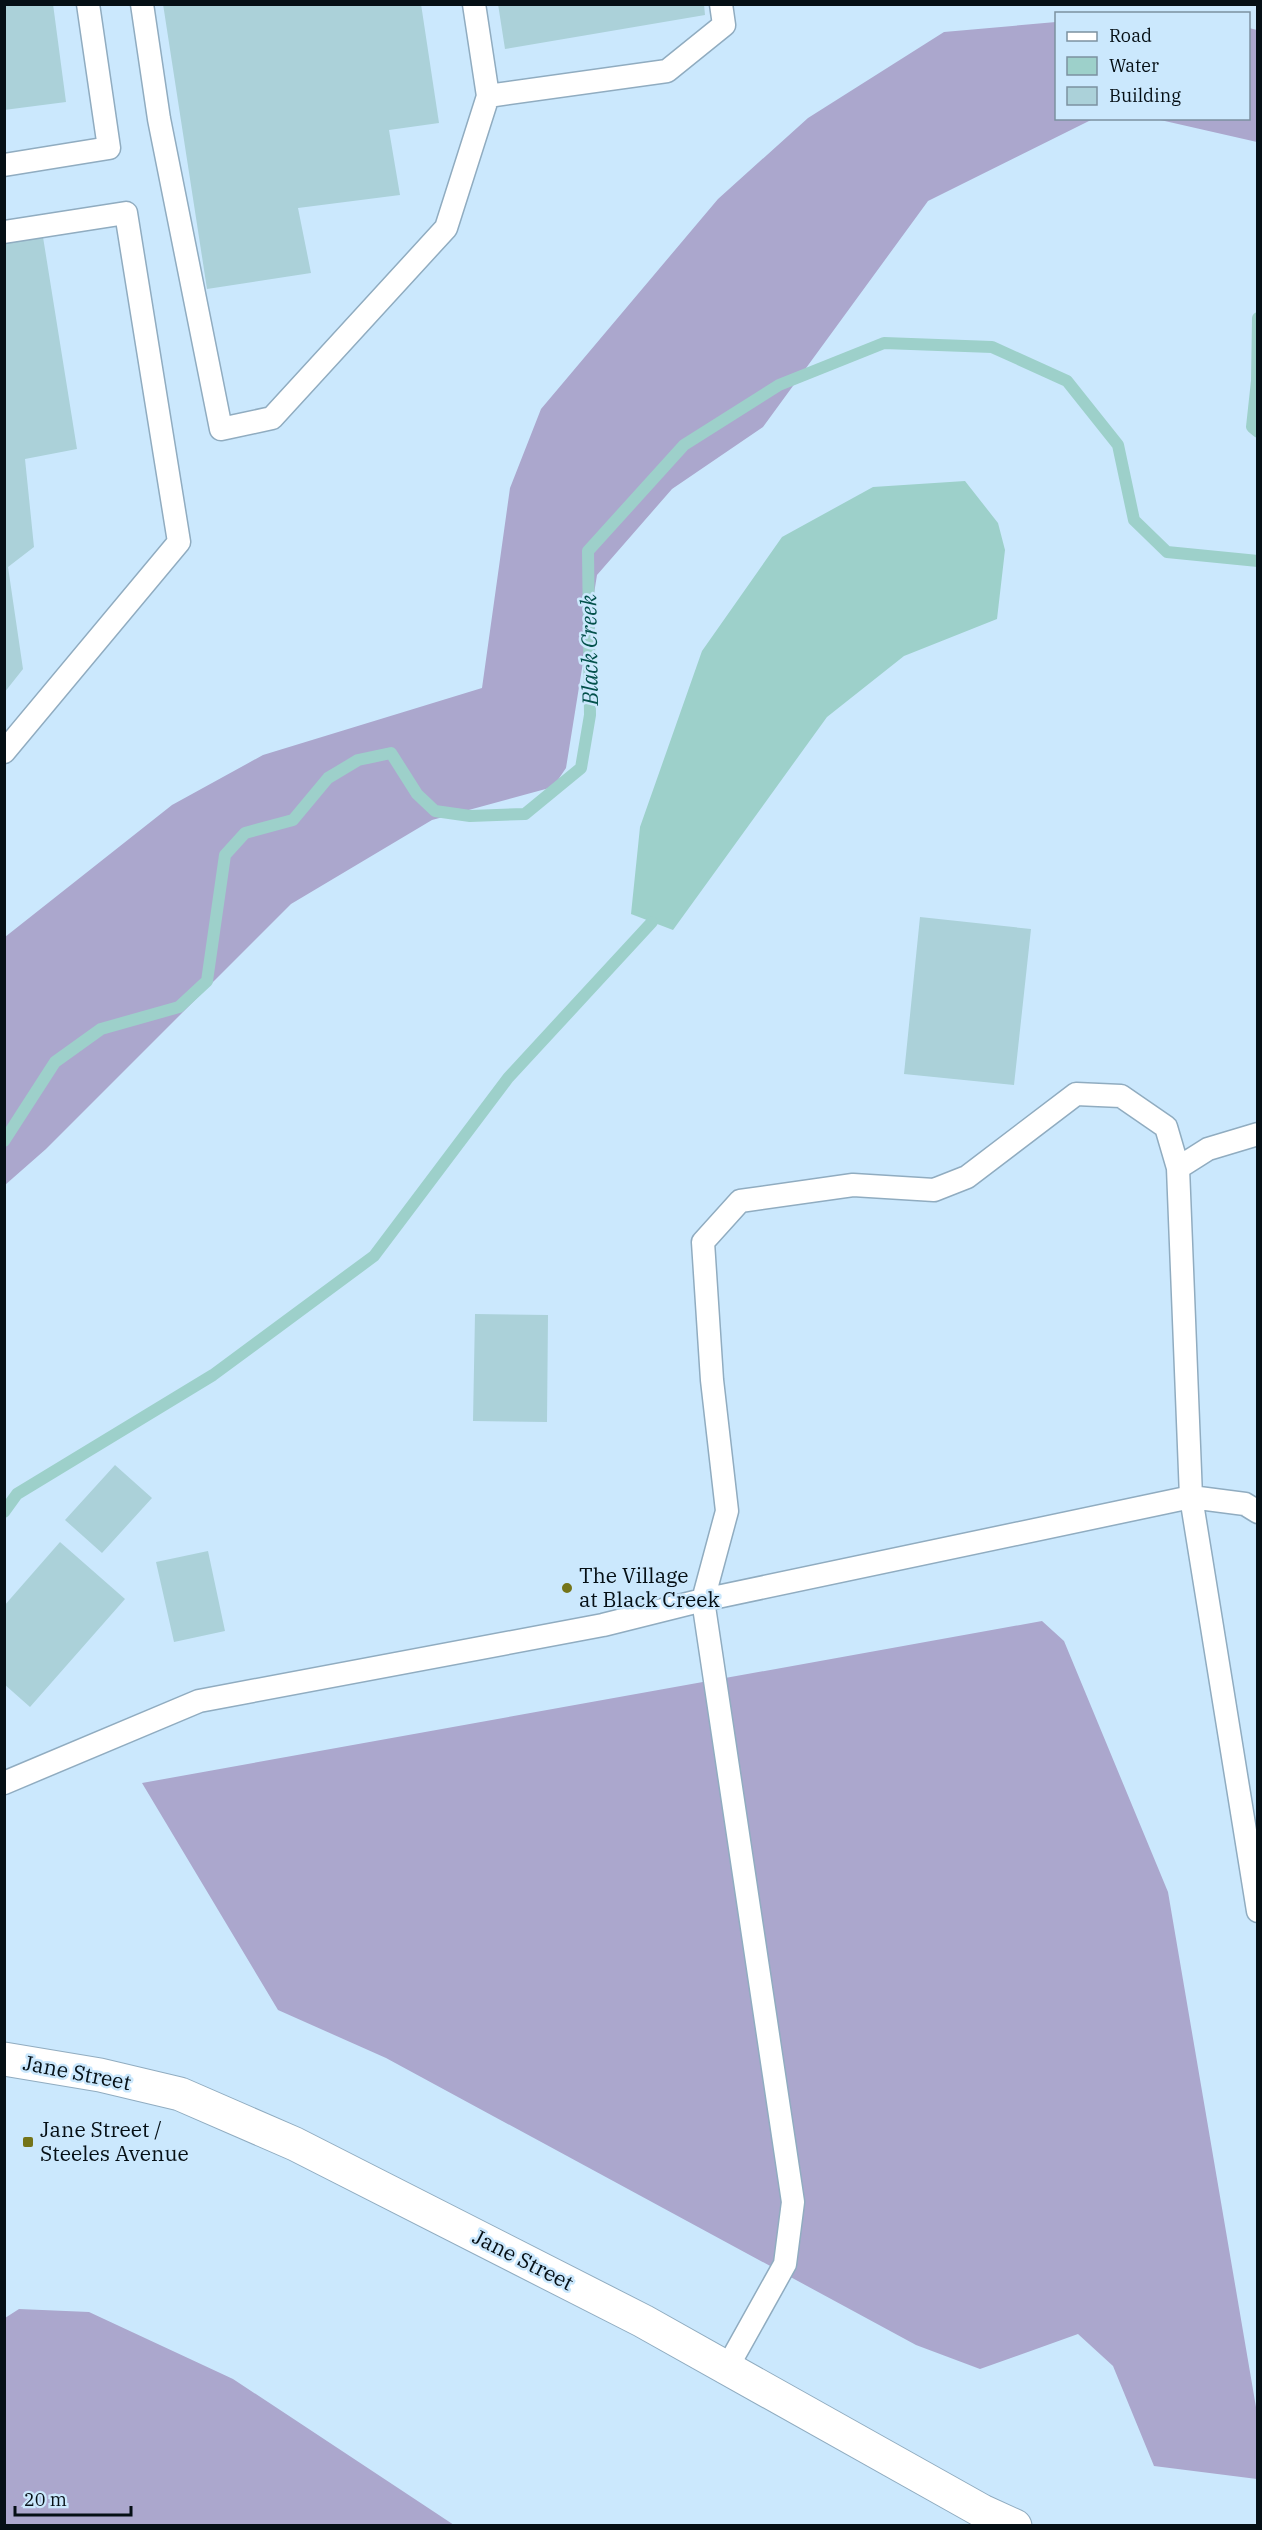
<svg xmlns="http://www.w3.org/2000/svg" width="1262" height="2530" viewBox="0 0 1262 2530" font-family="'IBM Plex Serif',serif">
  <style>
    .forest { fill: #aba7cd }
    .water { fill: #9dd0ca }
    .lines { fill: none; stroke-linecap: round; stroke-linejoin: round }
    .stream { stroke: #9dd0ca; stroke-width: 12 }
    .building { fill: #abd1d9 }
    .service-casing { stroke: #90acc0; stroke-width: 25 }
    .secondary-casing { stroke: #90acc0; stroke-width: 35 }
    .service { stroke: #fff; stroke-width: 22 }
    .secondary { stroke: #fff; stroke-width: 33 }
    .poi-dot { fill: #747419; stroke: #cbe8fd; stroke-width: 2 }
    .labels { text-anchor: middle; stroke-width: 5; stroke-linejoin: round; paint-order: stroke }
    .poi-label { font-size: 21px; fill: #050f15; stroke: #cbe8fd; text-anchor: start }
    .street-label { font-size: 21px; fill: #050f15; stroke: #cbe8fd }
    .water-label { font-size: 22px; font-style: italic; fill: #03514b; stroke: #cbe8fd }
  </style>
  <rect width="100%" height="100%" fill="#cbe8fd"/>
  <path class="forest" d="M1056 22V118L1093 119 928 201 763 427 672 489 597 575 566 768 553 787 432 820 291 904 46 1149 5 1185V937L172 805 263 755 482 688 510 488 541 409 718 199 808 118 944 32Z
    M1249 28 1257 30V142L1156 119 1248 118Z
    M1042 1621 1064 1641 1168 1892 1257 2413V2479L1154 2466 1113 2366 1078 2334 980 2369 916 2345 386 2058 278 2010 142 1783Z
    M19 2309 89 2312 233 2379 454 2525H5V2318Z"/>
  <path class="water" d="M965 481 998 523 1005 550 997 619 904 656 827 717 673 930 631 914 640 827 702 651 782 537 873 487Z"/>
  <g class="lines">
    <path class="stream" d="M1258 318 1257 381 1252 427 1258 432
      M4 1141 55 1062 101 1029 179 1007 207 981 225 855 245 833 293 820 328 778 358 760 391 753 417 794 435 811 470 816 525 814 581 768 590 715 588 551 684 445 779 385 884 343 992 347 1067 381 1118 445 1134 520 1167 552 1258 561
      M4 1512 17 1494 213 1375 374 1256 508 1078 652 922"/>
  </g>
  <path class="building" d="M4 4H53L66 102 4 110Z
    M163 4H421L439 123 389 130 400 195 298 208 311 273 207 289Z
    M498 4H704L705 15 505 49Z
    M43 237 77 449 25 459 34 547 8 567 23 669 4 693V243Z
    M920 917 1031 929 1014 1085 904 1074Z
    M475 1314 548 1315 547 1422 473 1421Z
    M115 1465 152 1498 102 1553 65 1520Z
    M60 1542 125 1599 30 1707 4 1684V1606Z
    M208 1551 225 1631 174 1642 156 1562Z"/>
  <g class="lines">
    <g class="service-casing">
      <path id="service" d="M142 4 159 119 221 429 272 418 446 228 488 96
        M474 4 488 96 667 71 724 25 721 4
        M4 165 109 148 88 4
        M4 232 126 213 179 542 4 752
        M1178 1168 1208 1149 1258 1134
        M1258 1512 1245 1504 1191 1497 703 1600 727 1511 712 1380 703 1242 740 1201 853 1185 934 1190 967 1177 1076 1094 1121 1096 1166 1127 1178 1168 1191 1497 1258 1911
        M4 1783 199 1701 603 1625 703 1600 793 2202 785 2264 727 2368"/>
    </g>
    <g class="secondary-casing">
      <path id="secondary" d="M4 2059 100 2075 180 2094 295 2144 643 2321 982 2511 1015 2526"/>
    </g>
    <use href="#service" class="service"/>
    <use href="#secondary" class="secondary"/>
  </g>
  <g class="poi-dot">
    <circle cx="567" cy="1588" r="6"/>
    <rect x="22" y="2136" width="12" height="12" rx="3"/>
  </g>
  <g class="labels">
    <g class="poi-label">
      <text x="579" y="1583">The Village<tspan x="579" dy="24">at Black Creek</tspan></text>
      <text x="40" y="2137">Jane Street /<tspan x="40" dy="24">Steeles Avenue</tspan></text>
    </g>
    <g class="street-label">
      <text transform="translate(77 2073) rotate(11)" y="7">Jane Street</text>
      <text transform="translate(523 2260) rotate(27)" y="7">Jane Street</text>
    </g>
    <g class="water-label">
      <text transform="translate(589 650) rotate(-91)" y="8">Black Creek</text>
    </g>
  </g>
  <rect width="1262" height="2530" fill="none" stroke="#050f15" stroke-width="12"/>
  <rect x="1055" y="12" width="195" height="108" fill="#cbe8fd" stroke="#7c91a0" stroke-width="1.5"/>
  <rect x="1067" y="32" width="30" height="9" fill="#ffffff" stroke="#7c91a0" stroke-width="1.5"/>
  <text x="1109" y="42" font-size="18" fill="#050f15">Road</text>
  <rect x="1067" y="57" width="30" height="18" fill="#9dd0ca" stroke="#7c91a0" stroke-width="1.5"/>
  <text x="1109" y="72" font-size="18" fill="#050f15">Water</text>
  <rect x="1067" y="87" width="30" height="18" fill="#abd1d9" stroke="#7c91a0" stroke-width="1.5"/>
  <text x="1109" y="102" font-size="18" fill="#050f15">Building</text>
  <path d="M15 2506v9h116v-9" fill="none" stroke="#050f15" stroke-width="3"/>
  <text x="24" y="2506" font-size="18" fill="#050f15" stroke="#cbe8fd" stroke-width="4.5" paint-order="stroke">20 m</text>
</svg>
